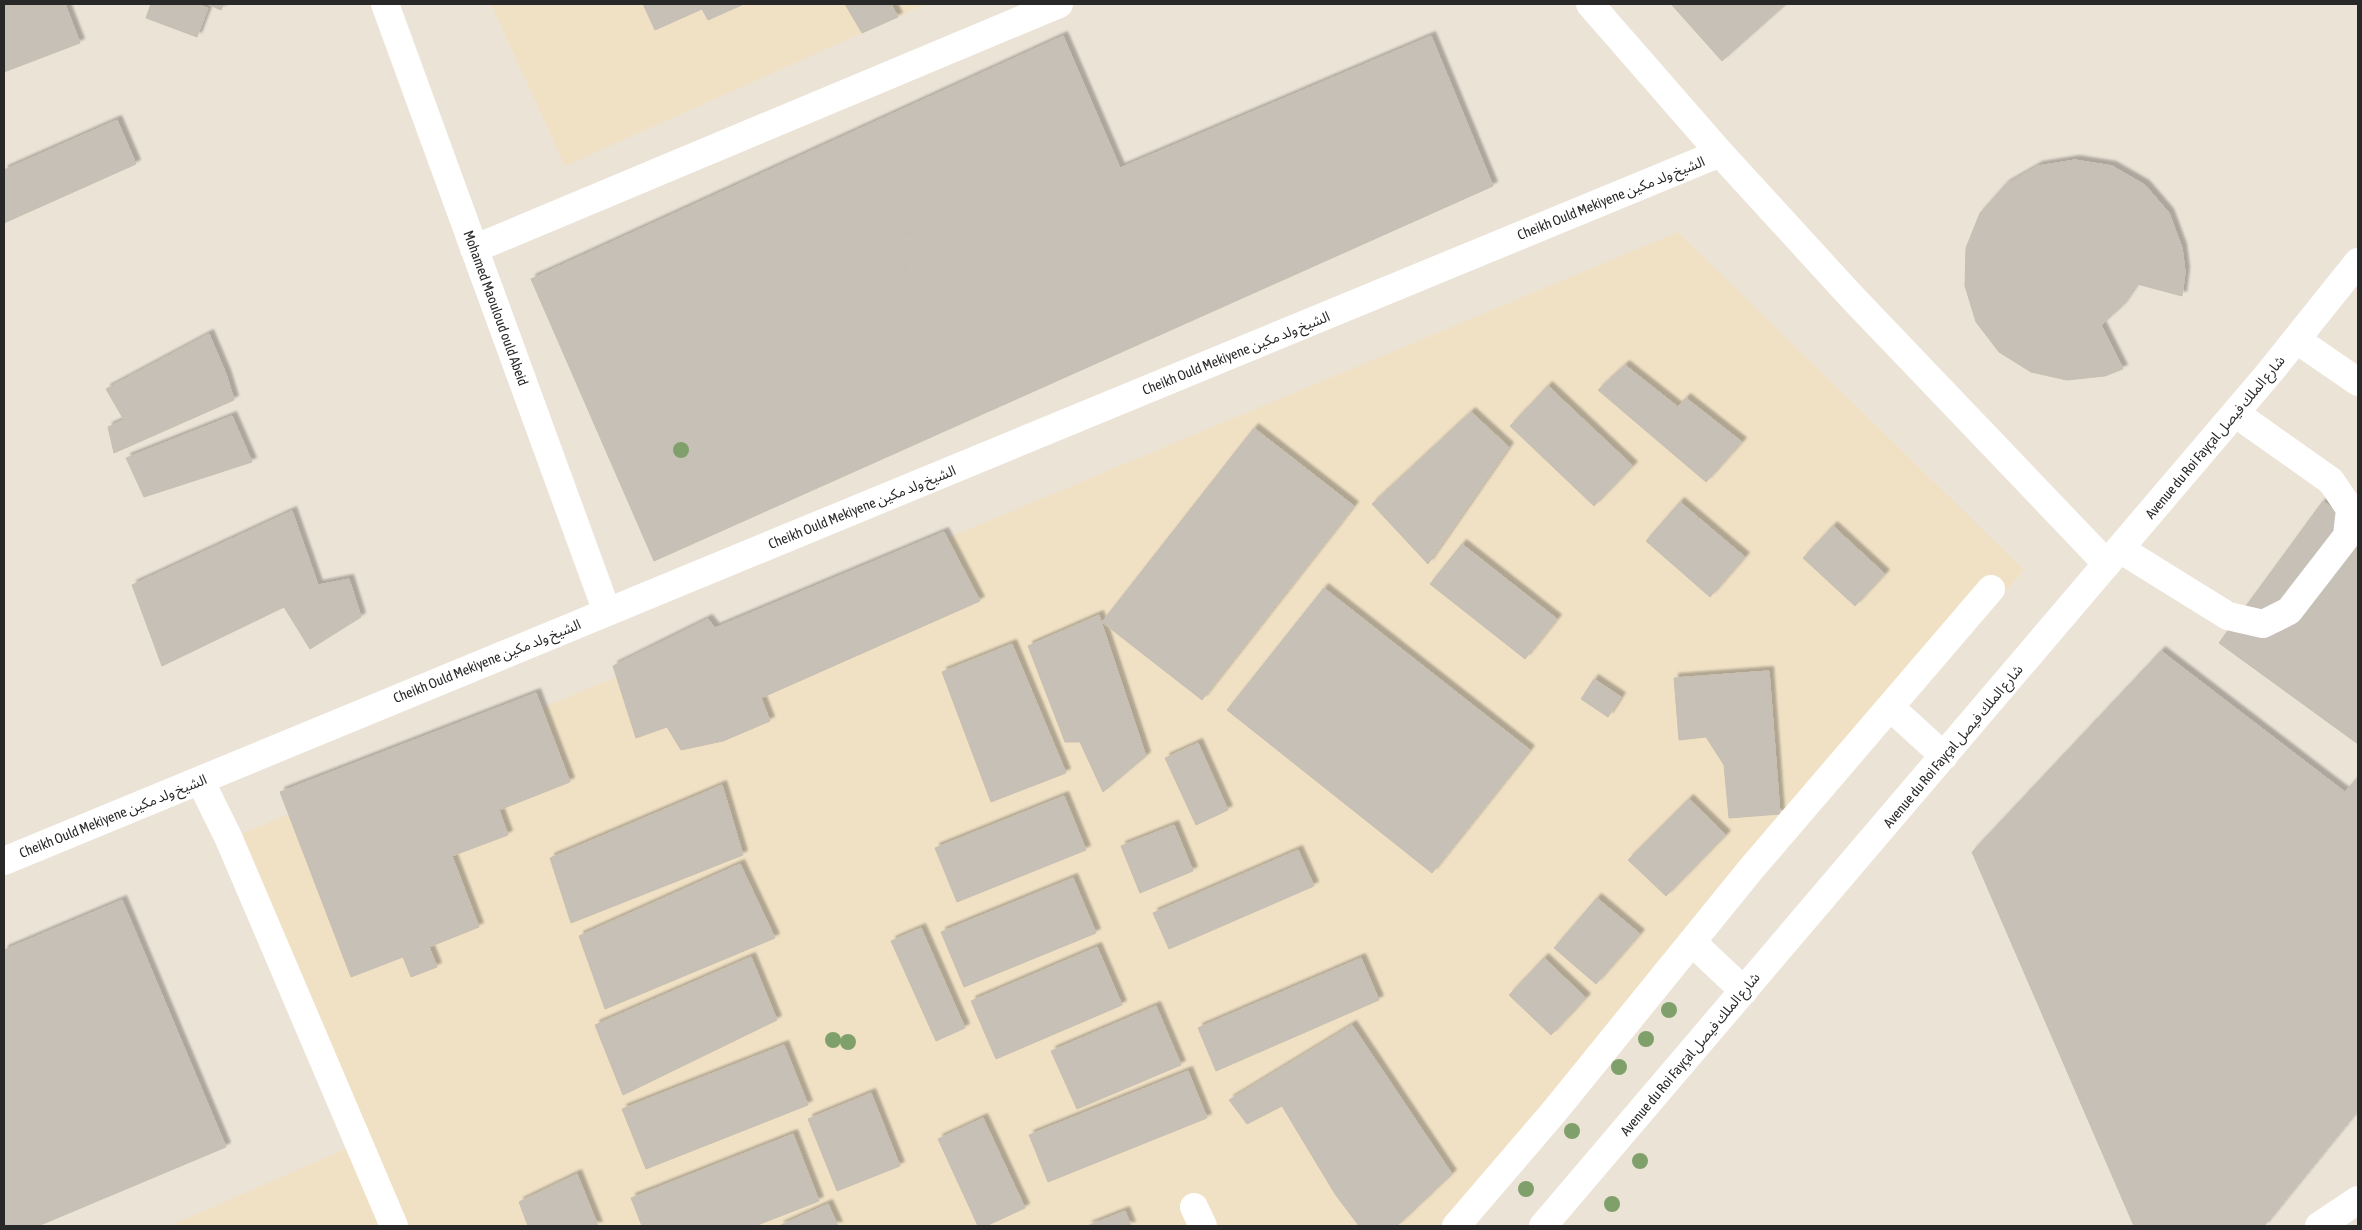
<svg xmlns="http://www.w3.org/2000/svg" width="2362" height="1230" viewBox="0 0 2362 1230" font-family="'Asap Condensed','Noto Sans Arabic',sans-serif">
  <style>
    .education { fill: #f0e1c5 }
    .building { fill: #c7c0b7; stroke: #c7bfb1; fill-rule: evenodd; filter: url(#shadow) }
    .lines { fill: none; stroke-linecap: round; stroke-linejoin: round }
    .minor { stroke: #fff; stroke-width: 28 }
    .tree { fill: #80a06b }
    .labels { text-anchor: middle; stroke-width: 4.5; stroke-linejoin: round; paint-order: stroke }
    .street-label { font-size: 14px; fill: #282828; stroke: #fff }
  </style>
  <defs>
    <filter id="shadow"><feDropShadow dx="4.5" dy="-4.5" stdDeviation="1" flood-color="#0004"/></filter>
  </defs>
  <rect width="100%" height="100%" fill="#ece3d7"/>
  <path class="education" d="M491 4H927L565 166Z
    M1678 232 2024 570 1455 1226H169L352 1146 229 839Z"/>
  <path class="building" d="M7 4H65L80 43 4 72V5Z
    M151 4H195L208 8 197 37 146 18Z
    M207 4H224L221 10Z
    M643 4H744L708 20 702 9 655 30Z
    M845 4H891L898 17 862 33Z
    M1671 4H1786L1722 61Z
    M1063 36 1120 168 1431 36 1493 186 654 561 531 279ZM1023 192 1089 321 960 379 891 239Z
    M117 120 136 164 4 223V170Z
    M2075 160 2112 166 2145 185 2169 213 2182 248 2185 272 2182 296 2137 284 2121 307 2101 325 2123 369 2105 376 2067 380 2031 372 1999 352 1976 322 1965 286 1966 248 1980 213 2005 185 2038 166Z
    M1023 192 1089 321 960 379 891 239Z
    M209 334 226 374 124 420 106 389Z
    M1625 365 1678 407 1686 398 1742 442 1706 482 1598 390Z
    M226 374 234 400 114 453 108 427Z
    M1548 386 1633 466 1594 506 1510 426Z
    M1471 412 1509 447 1428 564 1372 504Z
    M232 416 252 462 144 497 126 458Z
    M1254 428 1354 506 1202 700 1102 622Z
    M2323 501 2358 527V744L2219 643Z
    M1680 502 1745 557 1710 597 1646 541Z
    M292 511 318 585 349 579 361 617 310 649 284 607 162 666 132 585Z
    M1833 526 1885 574 1855 606 1803 558Z
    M944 532 980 601 761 698 770 721 723 741 681 750 667 727 636 738 613 666 708 619 715 628Z
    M1462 544 1557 619 1525 659 1430 584Z
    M1324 588 1530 750 1432 873 1227 710Z
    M1099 615 1146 756 1103 792 1080 742H1065L1028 646Z
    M1012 644 1066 773 991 802 942 672Z
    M2161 651 2345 792 2358 777V1110L2264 1226H2134L1972 852Z
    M1769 671 1780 814 1729 818 1724 765 1706 737 1679 740 1674 678Z
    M1594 679 1621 697 1608 717 1581 699Z
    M536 693 570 782 499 810 508 835 452 856 479 927 429 947 437 967 411 977 403 957 351 977 280 792Z
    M1198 743 1228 810 1196 825 1165 758Z
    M722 785 743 855 571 923 550 858Z
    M1064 796 1086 850 957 902 935 848Z
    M1689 799 1726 835 1666 896 1628 860Z
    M1174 825 1193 871 1140 893 1121 846Z
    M1298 850 1314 886 1169 949 1153 913Z
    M740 864 775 938 605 1009 579 936Z
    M1073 878 1096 933 964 987 941 932Z
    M1597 898 1640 934 1596 984 1554 948Z
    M122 900 226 1147 38 1226H4V950Z
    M921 928 965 1028 936 1041 891 941Z
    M1097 947 1122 1005 996 1059 971 1001Z
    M751 957 777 1020 623 1095 595 1025Z
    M1361 958 1379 1000 1216 1071 1198 1028Z
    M1544 958 1586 998 1551 1035 1509 995Z
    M1156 1006 1181 1065 1077 1109 1051 1051Z
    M1352 1025 1452 1174 1397 1226H1359L1335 1194 1282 1106 1247 1124 1229 1100Z
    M784 1045 808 1105 646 1169 622 1109Z
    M1188 1071 1207 1118 1048 1182 1029 1135Z
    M871 1093 900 1166 837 1191 808 1119Z
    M983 1118 1025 1208 986 1226H978L938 1139Z
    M793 1134 819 1201 755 1226H642L631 1198Z
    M577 1174 598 1226H528L519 1202Z
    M828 1204 838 1226H779Z
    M1125 1211 1131 1226H1087Z"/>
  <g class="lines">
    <path class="minor" d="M385 4 607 612
      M1590 4 1720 153 1850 295 2107 564
      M474 249 1059 4
      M2297 340 2358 382
      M2120 549 2228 616 2263 624 2289 611 2347 536 2350 509 2331 481 2235 413
      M1890 707 1944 756
      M200 780 229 839 394 1226
      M4 861 1720 153
      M1692 942 1744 991
      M1194 1207 1203 1226
      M1456 1226 1553 1113 1751 869 1991 589
      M1543 1226 2270 372 2358 262
      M2319 1226 2358 1200"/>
  </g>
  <g class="tree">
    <circle cx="681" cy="450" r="8"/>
    <circle cx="1669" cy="1010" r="8"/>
    <circle cx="1646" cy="1039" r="8"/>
    <circle cx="833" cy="1040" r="8"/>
    <circle cx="848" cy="1042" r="8"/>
    <circle cx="1619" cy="1067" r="8"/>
    <circle cx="1572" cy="1131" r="8"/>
    <circle cx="1640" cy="1161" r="8"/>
    <circle cx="1526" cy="1189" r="8"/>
    <circle cx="1612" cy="1204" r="8"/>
  </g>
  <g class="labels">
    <g class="street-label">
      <text transform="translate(1611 198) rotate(-22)" y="5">Cheikh Ould Mekiyene الشيخ ولد مكين</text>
      <text transform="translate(496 308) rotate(70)" y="5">Mohamed Maouloud ould Abeid</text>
      <text transform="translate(1236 353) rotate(-22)" y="5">Cheikh Ould Mekiyene الشيخ ولد مكين</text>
      <text transform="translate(2215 437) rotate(-50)" y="5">Avenue du Roi Fayçal شارع الملك فيصل</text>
      <text transform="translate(862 507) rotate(-22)" y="5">Cheikh Ould Mekiyene الشيخ ولد مكين</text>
      <text transform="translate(487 661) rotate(-22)" y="5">Cheikh Ould Mekiyene الشيخ ولد مكين</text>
      <text transform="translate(1953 746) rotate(-50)" y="5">Avenue du Roi Fayçal شارع الملك فيصل</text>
      <text transform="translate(113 816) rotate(-22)" y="5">Cheikh Ould Mekiyene الشيخ ولد مكين</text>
      <text transform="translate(1690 1054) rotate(-50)" y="5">Avenue du Roi Fayçal شارع الملك فيصل</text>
    </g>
  </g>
  <rect width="2362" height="1230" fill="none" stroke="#282828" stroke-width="10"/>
</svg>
